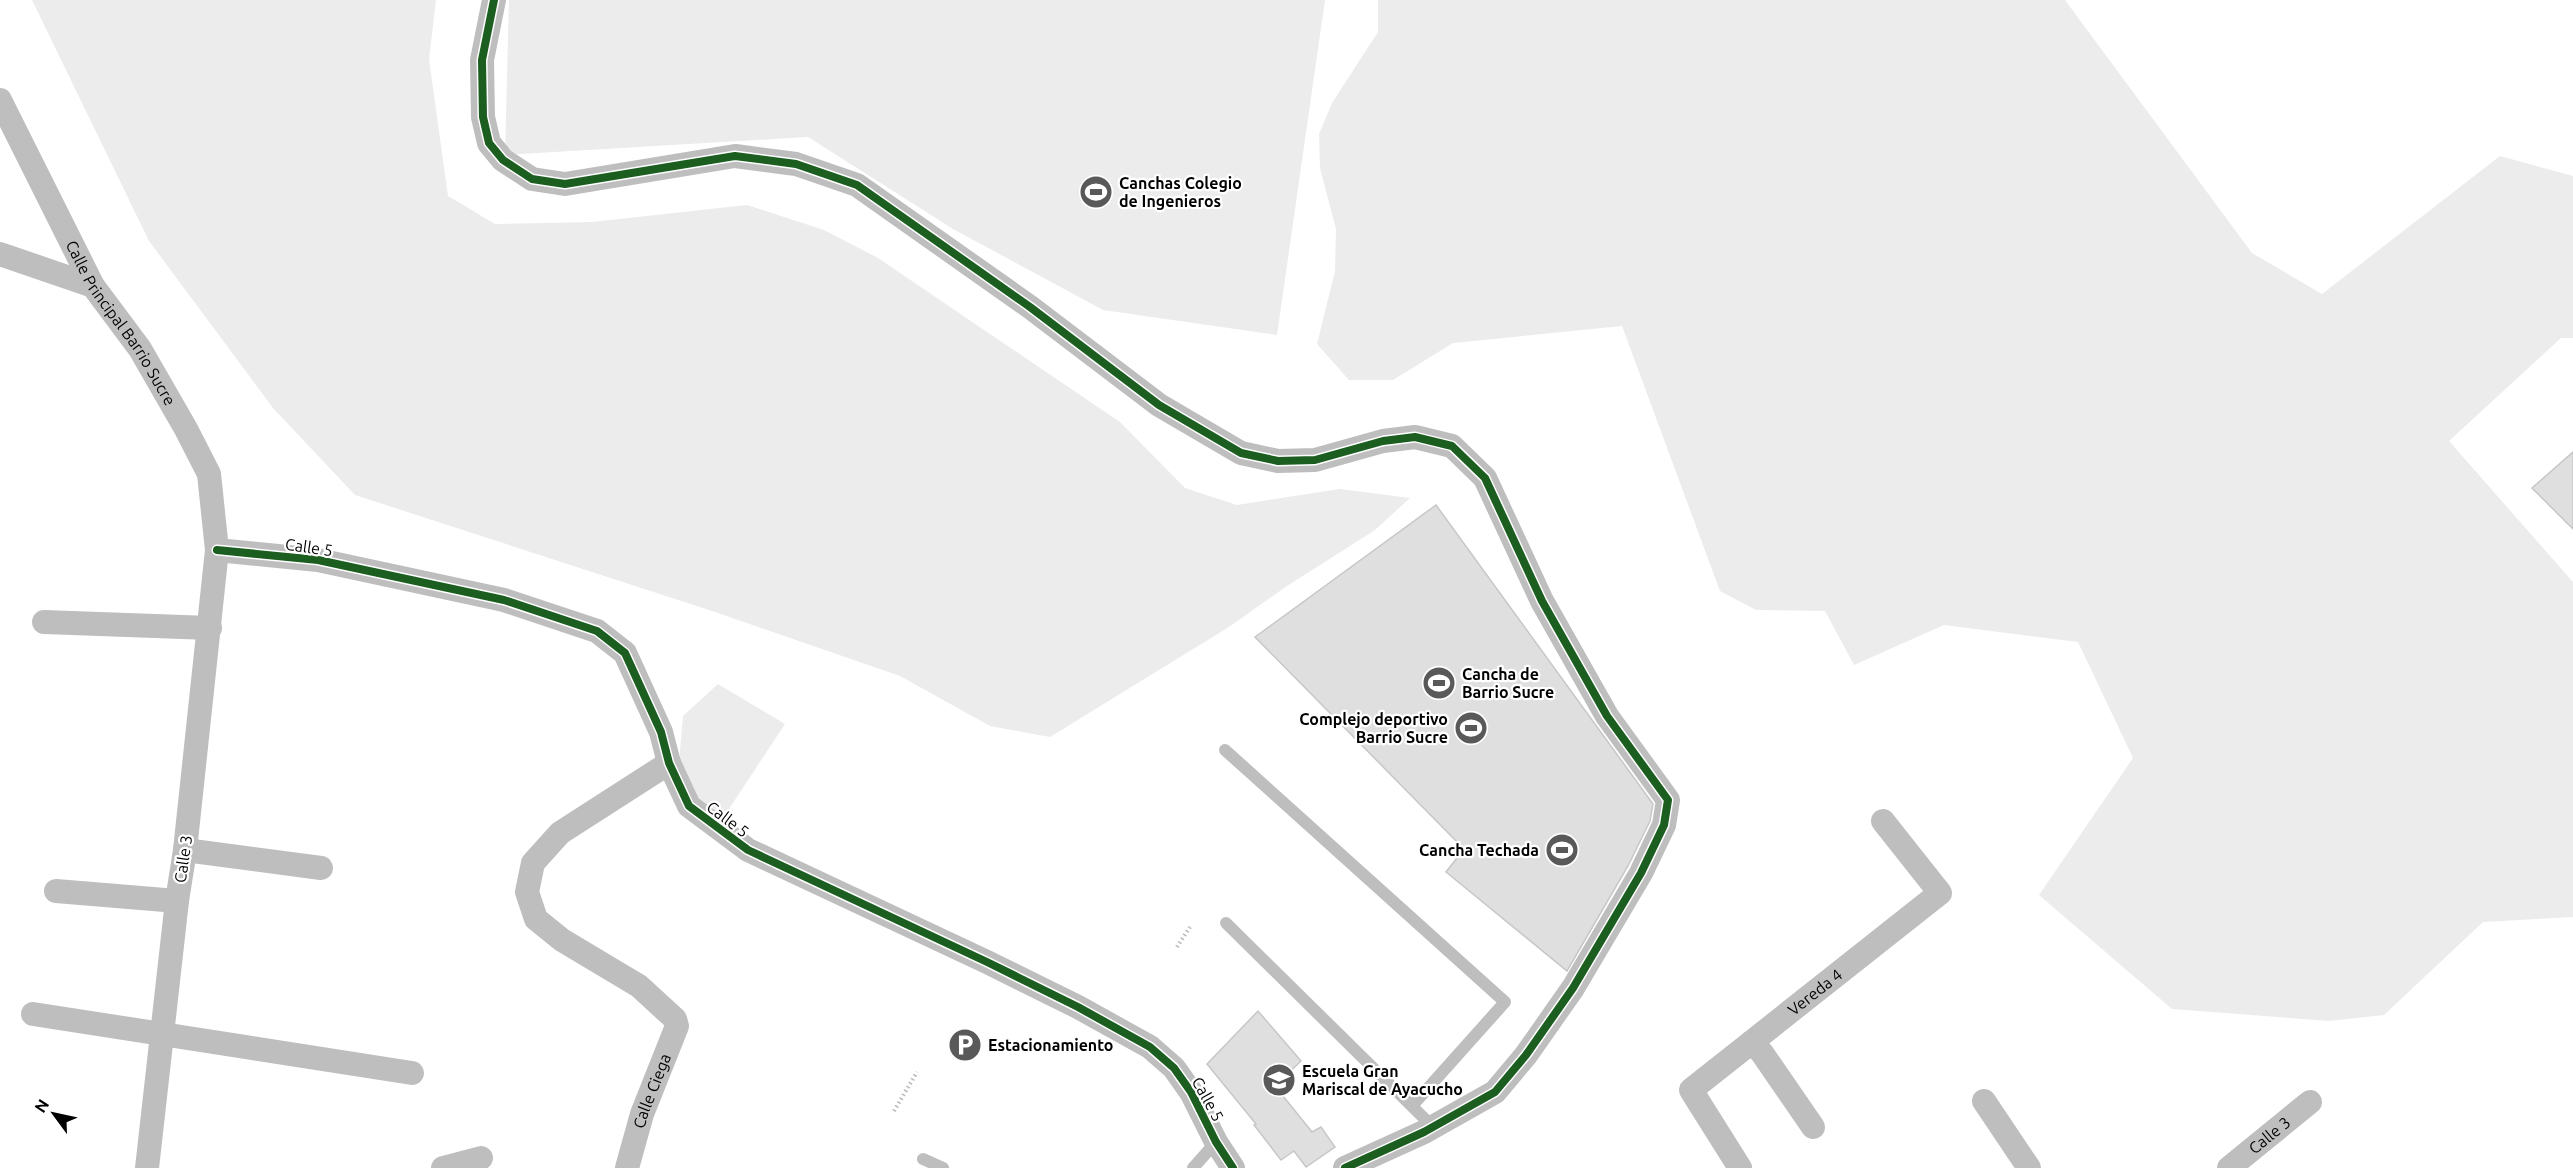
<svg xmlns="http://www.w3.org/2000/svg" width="2573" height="1168" viewBox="0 0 2573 1168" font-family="Ubuntu,sans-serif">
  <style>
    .green { fill: #ececec }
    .building { fill: #dfdfdf; stroke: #c7c7c7; stroke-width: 1.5 }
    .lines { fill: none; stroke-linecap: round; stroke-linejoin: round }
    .path { stroke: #b9b9b9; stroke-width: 4; stroke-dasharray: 1.5 3; stroke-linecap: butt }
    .lane { stroke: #bebebe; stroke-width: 12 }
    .street { stroke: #bebebe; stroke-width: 24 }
    .cycleway-casing { stroke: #fff; stroke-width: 11 }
    .cycleway { stroke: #1b5e20; stroke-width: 8 }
    .labels { text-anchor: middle; stroke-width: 4.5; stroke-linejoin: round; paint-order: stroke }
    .poi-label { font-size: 16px; font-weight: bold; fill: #000; stroke: #fff; text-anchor: start }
    .street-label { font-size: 16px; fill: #000; stroke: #fff }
  </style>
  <rect width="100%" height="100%" fill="#fff"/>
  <path class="green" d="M32 0H436L429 59 448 196 495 224 592 222 747 205 824 230 878 258 1120 422 1185 488 1237 505 1340 489 1410 498 1375 530 1287 586 1229 627 1050 737 990 726 900 676 709 610 355 495 273 408 149 241Z
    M509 0H1325L1277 335 1103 310 953 229 808 137 505 155Z
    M1378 0H2065L2252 253 2322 294 2500 156 2573 176V338H2561L2449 441 2573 582V917L2483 922 2384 1015 2329 1021 2172 1009 2039 895 2133 758 2078 642 1944 625 1854 665 1825 611 1756 610 1720 591 1622 326 1453 343 1393 380H1349L1317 344 1335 271 1336 229 1320 168 1319 134 1332 103 1378 32Z
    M718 684 785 724 723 818 698 804 678 775 683 716Z"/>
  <path class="building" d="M2573 452V529L2532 488Z
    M1436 505 1653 804 1650 821 1628 866 1567 971 1446 872 1464 849 1255 637Z
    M1258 1011 1301 1061 1275 1086 1312 1132 1321 1127 1335 1147 1306 1167 1294 1151 1281 1160 1254 1125 1256 1124 1207 1064Z"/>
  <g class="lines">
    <path class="path" d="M1177 947 1190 927
      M894 1111 917 1072"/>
    <path class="lane" d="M1225 750 1505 1002 1412 1106
      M1226 923 1433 1127
      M923 1159 943 1168
      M1193 1168 1216 1142"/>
    <g class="street">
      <path d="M494 0 482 60 483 117 489 143 503 160 532 179 565 184 735 156 796 164 857 185 1030 307 1159 405 1241 453 1278 461 1315 460 1383 441 1415 437 1452 446 1485 478 1542 601 1607 716 1668 800 1664 825 1641 873 1573 988 1526 1055 1495 1092 1424 1132 1345 1168"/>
      <path id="s1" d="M0 100 93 286 140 349 186 429 209 474 217 550 185 850 177 901 147 1168"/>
      <path d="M0 254 93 286"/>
      <path d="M217 550 318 560 504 600 597 631 625 653 661 732 669 763 689 806 748 850 987 962 1078 1007 1150 1047 1174 1068 1191 1092 1216 1142 1233 1168"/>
      <path d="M44 622 210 628"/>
      <path d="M185 850 321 868"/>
      <path d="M56 891 177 901"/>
      <path d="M33 1014 412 1073"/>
      <path d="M1752 1042 1762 1053 1813 1127"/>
      <path d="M1984 1101 2029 1168"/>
      <path d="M443 1168 481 1158"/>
      <path id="s2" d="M627 1168 642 1114 677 1026 675 1019 639 986 562 940 536 919 527 892 533 863 560 833 669 763"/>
      <path id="s3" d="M1740 1168 1691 1090 1940 893 1883 821"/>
      <path id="s4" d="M2229 1168 2310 1102"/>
    </g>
    <g class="cycleway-casing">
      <path id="cycleway" d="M494 0 482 60 483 117 489 143 503 160 532 179 565 184 735 156 796 164 857 185 1030 307 1159 405 1241 453 1278 461 1315 460 1383 441 1415 437 1452 446 1485 478 1542 601 1607 716 1668 800 1664 825 1641 873 1573 988 1526 1055 1495 1092 1424 1132 1345 1168
        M217 550 318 560 504 600 597 631 625 653 661 732 669 763 689 806 748 850 987 962 1078 1007 1150 1047 1174 1068 1191 1092 1216 1142 1233 1168"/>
    </g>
    <use href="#cycleway" class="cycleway"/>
  </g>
  <defs>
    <g id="stadium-disc" transform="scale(1.725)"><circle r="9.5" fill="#595959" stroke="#fff"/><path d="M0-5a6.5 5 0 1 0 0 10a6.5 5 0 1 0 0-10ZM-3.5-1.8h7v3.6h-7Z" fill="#fff"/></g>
    <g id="parking-disc" transform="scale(1.725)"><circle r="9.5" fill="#595959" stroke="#fff"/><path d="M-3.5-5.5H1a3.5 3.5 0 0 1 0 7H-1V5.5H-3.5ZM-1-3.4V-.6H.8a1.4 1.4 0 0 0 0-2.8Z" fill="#fff"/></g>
    <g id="school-disc" transform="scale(1.725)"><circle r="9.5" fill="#595959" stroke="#fff"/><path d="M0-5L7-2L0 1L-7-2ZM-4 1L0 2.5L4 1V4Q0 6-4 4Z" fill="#fff"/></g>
  </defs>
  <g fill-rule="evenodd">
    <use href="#stadium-disc" x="1096" y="192"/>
    <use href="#stadium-disc" x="1439" y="683"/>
    <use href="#stadium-disc" x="1471" y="728"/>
    <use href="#stadium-disc" x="1562" y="850"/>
    <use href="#parking-disc" x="965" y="1045"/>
    <use href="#school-disc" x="1279" y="1080"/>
  </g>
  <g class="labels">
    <g class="poi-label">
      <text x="1119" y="189">Canchas Colegio<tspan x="1119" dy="18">de Ingenieros</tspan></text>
      <text x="1462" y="680">Cancha de<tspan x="1462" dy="18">Barrio Sucre</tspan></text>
      <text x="1448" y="725" text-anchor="end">Complejo deportivo<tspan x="1448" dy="18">Barrio Sucre</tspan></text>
      <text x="1539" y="856" text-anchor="end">Cancha Techada</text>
      <text x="988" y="1051">Estacionamiento</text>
      <text x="1302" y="1077">Escuela Gran<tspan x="1302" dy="18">Mariscal de Ayacucho</tspan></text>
    </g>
    <g class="street-label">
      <text dy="6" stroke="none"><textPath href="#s1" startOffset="254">Calle Principal Barrio Sucre</textPath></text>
      <text transform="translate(309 547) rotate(8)" y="6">Calle 5</text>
      <text transform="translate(728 819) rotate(37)" y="6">Calle 5</text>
      <text transform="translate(183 859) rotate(-82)" y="6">Calle 3</text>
      <text dy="6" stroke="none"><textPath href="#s3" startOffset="250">Vereda 4</textPath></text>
      <text dy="6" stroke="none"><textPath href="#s2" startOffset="81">Calle Ciega</textPath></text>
      <text transform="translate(1208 1099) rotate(61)" y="6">Calle 5</text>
      <text dy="6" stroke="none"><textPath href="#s4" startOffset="52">Calle 3</textPath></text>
    </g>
  </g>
  <g transform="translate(54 1114) rotate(303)" stroke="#ffffff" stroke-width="4.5" paint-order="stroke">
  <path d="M0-4.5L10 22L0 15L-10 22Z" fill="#000000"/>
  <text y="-9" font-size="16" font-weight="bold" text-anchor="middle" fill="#000000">N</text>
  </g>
</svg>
